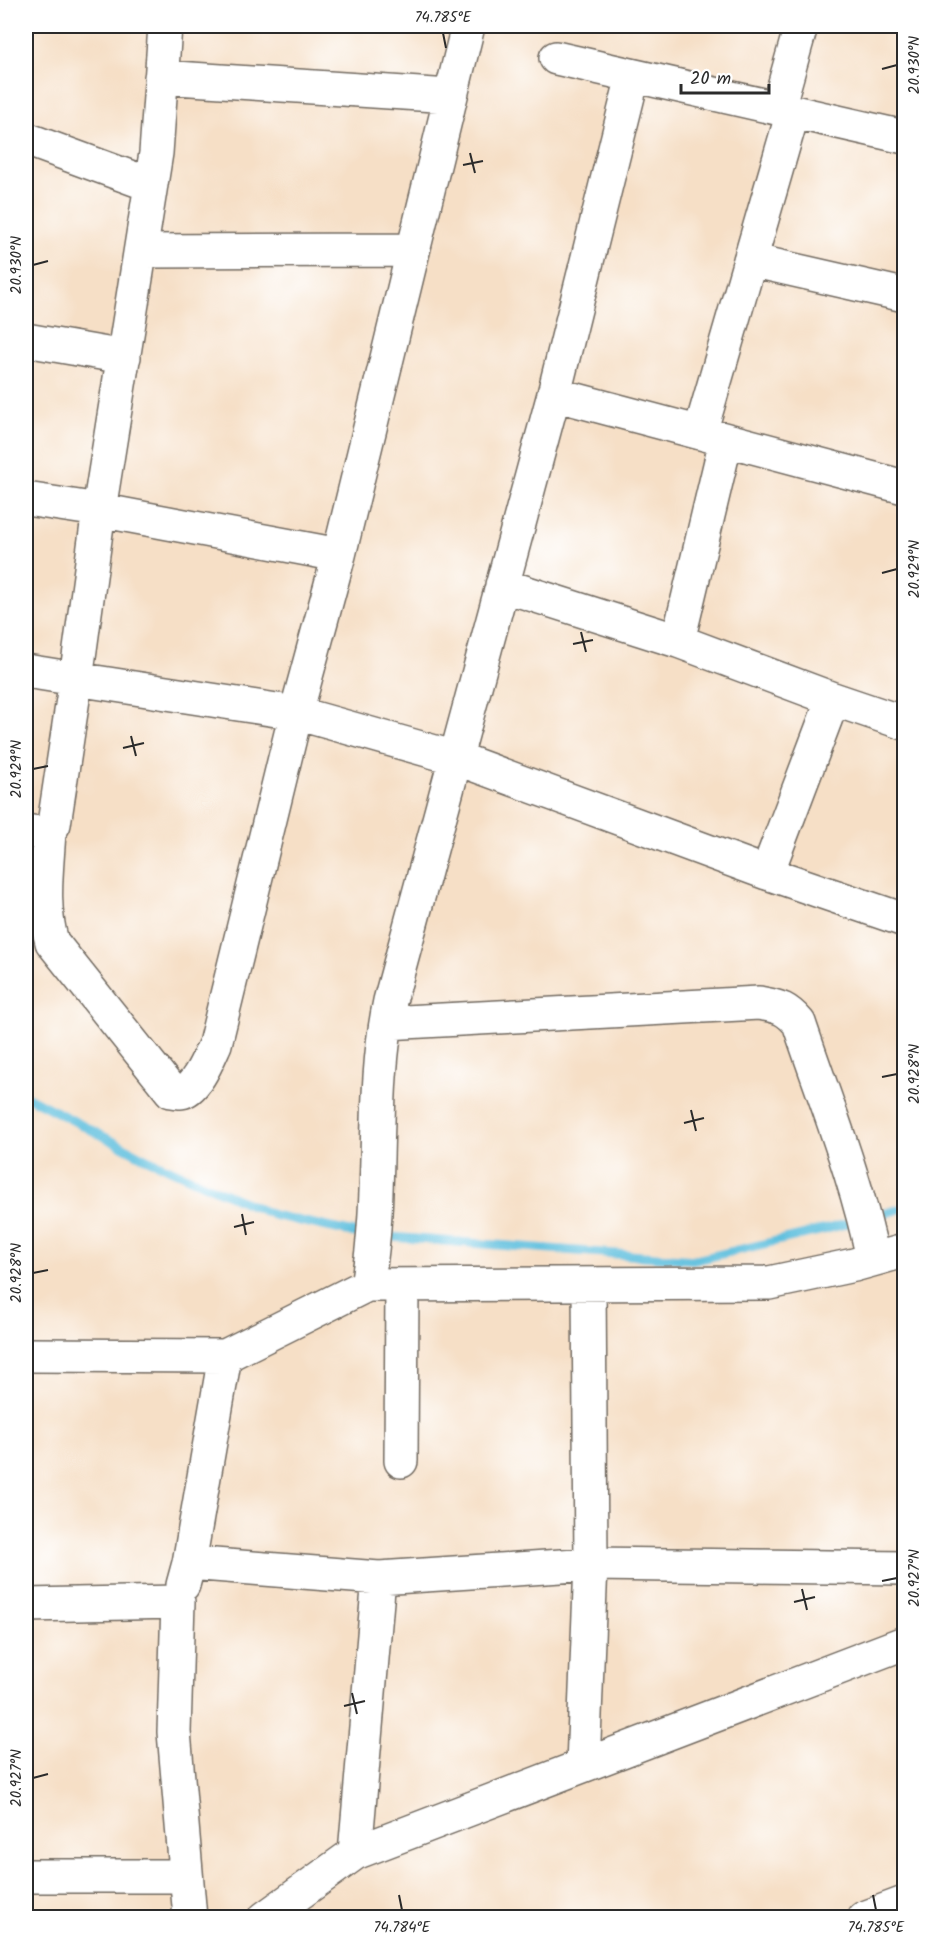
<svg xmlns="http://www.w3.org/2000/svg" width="930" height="1943" viewBox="0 0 930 1943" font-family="Kalam,sans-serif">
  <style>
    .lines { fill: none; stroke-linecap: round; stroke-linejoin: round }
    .stream { stroke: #60c0de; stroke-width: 9 }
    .minor-casing { stroke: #726a61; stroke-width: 36 }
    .minor { stroke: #fff; stroke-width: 33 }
    .ticks { fill: none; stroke: #2b2b2b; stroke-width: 2 }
    .neatline { fill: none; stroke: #2b2b2b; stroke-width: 2 }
    .ticks-label { font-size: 15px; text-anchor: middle; fill: #2b2b2b }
  </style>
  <rect width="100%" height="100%" fill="#fff"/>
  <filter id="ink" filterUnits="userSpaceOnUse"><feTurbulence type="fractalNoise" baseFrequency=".0167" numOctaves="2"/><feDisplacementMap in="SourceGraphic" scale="12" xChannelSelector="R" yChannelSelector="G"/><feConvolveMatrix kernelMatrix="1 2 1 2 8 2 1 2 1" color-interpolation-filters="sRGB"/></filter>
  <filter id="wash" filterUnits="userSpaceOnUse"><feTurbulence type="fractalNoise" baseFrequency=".008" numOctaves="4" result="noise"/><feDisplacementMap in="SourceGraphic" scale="24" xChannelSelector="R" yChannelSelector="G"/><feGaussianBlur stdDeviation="1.35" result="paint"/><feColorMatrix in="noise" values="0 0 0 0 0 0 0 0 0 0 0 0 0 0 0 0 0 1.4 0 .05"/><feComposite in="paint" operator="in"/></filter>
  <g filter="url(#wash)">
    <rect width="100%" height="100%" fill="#f6dfc6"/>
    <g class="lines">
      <path class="stream" d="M26 1096 145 1158 273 1215 364 1235 696 1260 827 1229 904 1208"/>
    </g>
  </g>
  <g filter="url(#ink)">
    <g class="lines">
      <g class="minor-casing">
        <path id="minor" d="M165 26 156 153 99 510 76 679 296 713 456 758 767 873 904 920
          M556 58 904 137
          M161 77 450 96
          M778 108 801 26
          M26 139 151 185
          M141 251 412 250
          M750 260 904 295
          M26 340 124 357
          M554 394 904 487
          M700 433 793 112
          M26 499 99 510 339 555
          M502 585 678 641 833 699 904 723
          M678 641 726 440
          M26 671 76 679 54 824 49 831 38 833 26 831
          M49 831C47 869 41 905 52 942L171 1091C172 1091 180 1092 181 1092 196 1090 209 1057 215 1044L296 713 339 555 468 26
          M767 873 833 699
          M386 1023 759 1003C779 1007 785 1007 799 1023 825 1101 857 1179 873 1259
          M367 1285 769 1283 854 1265 904 1251
          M26 1355 225 1356 367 1285C384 1191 370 1095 390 1001L554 394 633 76
          M401 1461 402 1285
          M189 1563 379 1578 591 1564 904 1568
          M183 1585 189 1563 225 1356
          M26 1605 178 1602 174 1732 190 1918
          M583 1765 591 1564 589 1284
          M355 1853 379 1578
          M26 1876H186
          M265 1918 355 1853 904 1643
          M864 1918 904 1903"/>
      </g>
      <use href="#minor" class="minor"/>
    </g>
  </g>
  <path class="ticks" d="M443 33 446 48M882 69 897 65M470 153 475 173M463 165 483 161M33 265 48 261M882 573 897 569M581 632 586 652M573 644 593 640M131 736 136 756M123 748 144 743M33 769 48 766M882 1077 897 1074M691 1110 696 1131M684 1123 704 1118M242 1214 246 1235M234 1227 254 1222M33 1273 48 1270M882 1581 897 1578M802 1589 807 1610M794 1602 815 1597M352 1693 357 1714M344 1706 365 1701M33 1778 48 1774M399 1895 402 1910M873 1895 876 1910"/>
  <rect width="930" height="1943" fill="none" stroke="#fff" stroke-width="66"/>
  <path d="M681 84v9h88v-9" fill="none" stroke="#2b2b2b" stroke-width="3"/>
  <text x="690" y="84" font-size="18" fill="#2b2b2b" stroke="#ffffff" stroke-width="4.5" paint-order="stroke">20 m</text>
  <rect x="33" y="33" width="864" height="1877" class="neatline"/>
  <g class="ticks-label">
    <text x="443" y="22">74.785°E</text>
    <text transform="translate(914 65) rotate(-90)" y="5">20.930°N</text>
    <text transform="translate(16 265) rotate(-90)" y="5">20.930°N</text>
    <text transform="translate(914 569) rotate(-90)" y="5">20.929°N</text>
    <text transform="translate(16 769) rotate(-90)" y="5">20.929°N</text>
    <text transform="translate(914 1074) rotate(-90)" y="5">20.928°N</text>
    <text transform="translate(16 1273) rotate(-90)" y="5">20.928°N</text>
    <text transform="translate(914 1578) rotate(-90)" y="5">20.927°N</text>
    <text transform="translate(16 1778) rotate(-90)" y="5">20.927°N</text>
    <text x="402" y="1932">74.784°E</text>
    <text x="876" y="1932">74.785°E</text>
  </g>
</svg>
